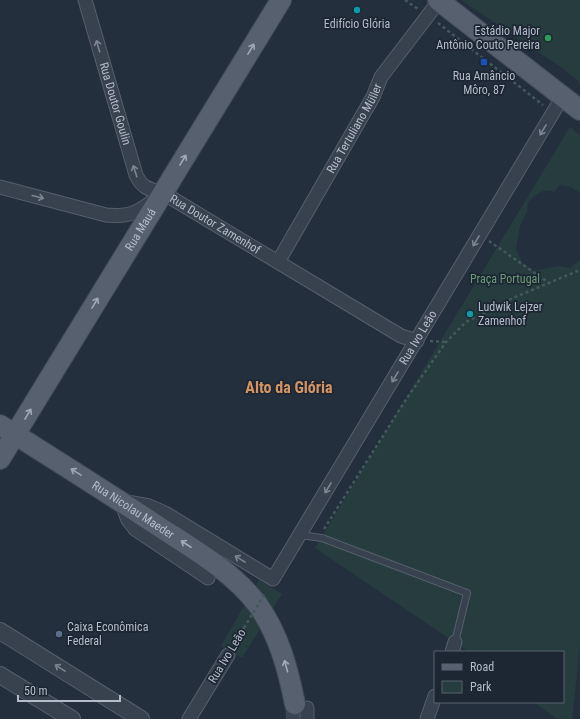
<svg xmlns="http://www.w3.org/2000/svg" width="580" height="719" viewBox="0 0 580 719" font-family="'Roboto Condensed',sans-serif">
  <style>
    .green { fill: #263c3f }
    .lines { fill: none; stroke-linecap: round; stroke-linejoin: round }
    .primary-tunnel { stroke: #3a4453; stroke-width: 20; stroke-dasharray: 20 10; stroke-linecap: butt }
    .service-casing { stroke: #565f6c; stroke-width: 8 }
    .minor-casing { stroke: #565f6c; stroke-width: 15 }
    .tertiary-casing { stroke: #565f6c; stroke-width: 18 }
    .primary-casing { stroke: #414a57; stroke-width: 22 }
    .path { stroke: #44595c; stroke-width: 2.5; stroke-dasharray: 3 3; stroke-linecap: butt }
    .service { stroke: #38414e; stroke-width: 6 }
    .minor { stroke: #38414e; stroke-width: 13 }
    .tertiary { stroke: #38414e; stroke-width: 16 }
    .primary { stroke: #56606e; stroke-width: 20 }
    .path-bridge { stroke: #44595c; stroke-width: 2.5; stroke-dasharray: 3 3; stroke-linecap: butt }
    .oneway { stroke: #7c8592 }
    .oneway2 { stroke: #a1aab7 }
    .culture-dot { fill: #0f9aa8; stroke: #1d2633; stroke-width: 1.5 }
    .leisure-dot { fill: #2e9e5b; stroke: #1d2633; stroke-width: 1.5 }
    .transit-dot { fill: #1a4fb4; stroke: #1d2633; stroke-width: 1.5 }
    .service-dot { fill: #5c6f8a; stroke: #1d2633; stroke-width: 1.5 }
    .labels { text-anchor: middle; stroke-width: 3.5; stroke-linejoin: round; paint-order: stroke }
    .poi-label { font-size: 12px; fill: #b4bcc9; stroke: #1d2633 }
    .street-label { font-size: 12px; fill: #b4bcc9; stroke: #1d2633 }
    .park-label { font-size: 12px; fill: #6b9a76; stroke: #1d2633 }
    .district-label { font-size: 16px; font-weight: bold; fill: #d59563; stroke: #1d2633 }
  </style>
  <rect width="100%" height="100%" fill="#242f3e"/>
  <path class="green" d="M461 0H580V83L561 67 522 42 510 33Z
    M570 127 580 135V193L571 187 560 185 554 192C542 187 536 195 528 202L527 212 520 226 516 249 522 262 534 271 558 266 570 268 580 260V646L572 719H557L534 702H563V652H469L315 548Z
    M259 580 282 594 242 658 221 646Z"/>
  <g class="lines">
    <path class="primary-tunnel" d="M295 704 296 719"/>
    <g class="service-casing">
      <path id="service" d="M300 535 322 538 467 593 455 642"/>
    </g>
    <g class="minor-casing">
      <g id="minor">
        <path id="s1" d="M85 0 136 175C143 189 149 189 163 193L401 336 417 341"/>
        <path d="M0 187 106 215C129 217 138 213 155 199"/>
        <path id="s2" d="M278 262 373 97 381 77 439 1"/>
        <path d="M121 502 128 520 135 529 208 578"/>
        <path id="s3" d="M127 502 149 506 165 513 273 579 563 96"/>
        <path d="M452 652 455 642"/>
        <path d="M307 708V719"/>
        <path d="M189 719 228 655"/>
        <path d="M427 719 435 696"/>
      </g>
    </g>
    <g class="tertiary-casing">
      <path id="tertiary" d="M0 631 141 719
        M0 675 72 719"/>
    </g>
    <g class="primary-casing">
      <g id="primary">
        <path d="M438 0 580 110"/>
        <path id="s4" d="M0 425C54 459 108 493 161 528 195 550 233 572 258 605 279 635 288 669 295 704"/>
        <path id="s5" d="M0 459 281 0"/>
      </g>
    </g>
    <path class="path" d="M405 0 418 9
      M438 23 543 105
      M489 241 549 283
      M430 341 446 342
      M324 529 407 398 446 342 466 322 513 298 580 270
      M234 645 244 628"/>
    <use href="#service" class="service"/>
    <use href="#minor" class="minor"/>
    <use href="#tertiary" class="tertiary"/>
    <use href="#primary" class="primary"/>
    <path class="path-bridge" d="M244 628 265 593"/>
  </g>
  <defs><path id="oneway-shaft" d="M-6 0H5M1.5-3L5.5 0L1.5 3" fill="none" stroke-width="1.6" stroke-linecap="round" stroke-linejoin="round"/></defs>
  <g class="oneway">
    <use href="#oneway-shaft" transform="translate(98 46) rotate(-106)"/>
    <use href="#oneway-shaft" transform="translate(543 130) rotate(121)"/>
    <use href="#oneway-shaft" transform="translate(135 171) rotate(-108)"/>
    <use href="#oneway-shaft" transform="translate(38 197) rotate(14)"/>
    <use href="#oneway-shaft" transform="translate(476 241) rotate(121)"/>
    <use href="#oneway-shaft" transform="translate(395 377) rotate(121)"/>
    <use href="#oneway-shaft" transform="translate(328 488) rotate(121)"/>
    <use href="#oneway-shaft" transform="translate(240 559) rotate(-149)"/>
    <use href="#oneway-shaft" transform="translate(60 668) rotate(-148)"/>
  </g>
  <g class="oneway2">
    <use href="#oneway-shaft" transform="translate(251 49) rotate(-59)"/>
    <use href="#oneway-shaft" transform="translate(183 160) rotate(-59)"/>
    <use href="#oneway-shaft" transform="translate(95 303) rotate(-59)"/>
    <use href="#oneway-shaft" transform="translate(28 414) rotate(-59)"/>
    <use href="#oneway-shaft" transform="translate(76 472) rotate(-148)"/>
    <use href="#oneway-shaft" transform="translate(186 544) rotate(-147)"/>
    <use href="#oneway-shaft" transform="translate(286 666) rotate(-105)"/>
  </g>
  <g class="culture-dot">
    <circle cx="357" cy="10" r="4"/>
    <circle cx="470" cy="314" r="4"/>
  </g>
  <circle class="leisure-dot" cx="548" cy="38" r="4"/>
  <rect class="transit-dot" x="480" y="58" width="8" height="8" rx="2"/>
  <circle class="service-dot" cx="59" cy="634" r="4"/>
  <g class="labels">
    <g class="poi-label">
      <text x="357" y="28">Edifício Glória</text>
      <text x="540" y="35" text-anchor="end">Estádio Major<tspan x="540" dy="14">Antônio Couto Pereira</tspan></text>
      <text x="484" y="80">Rua Amâncio<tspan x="484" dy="14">Môro, 87</tspan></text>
      <text x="478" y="311" text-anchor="start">Ludwik Lejzer<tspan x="478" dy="14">Zamenhof</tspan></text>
      <text x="67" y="631" text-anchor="start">Caixa Econômica<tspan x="67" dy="14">Federal</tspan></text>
    </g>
    <g class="street-label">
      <text dy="4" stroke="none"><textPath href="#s1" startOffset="108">Rua Doutor Goulin</textPath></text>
      <text dy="4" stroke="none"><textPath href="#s2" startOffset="154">Rua Tertuliano Müller</textPath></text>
      <text dy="4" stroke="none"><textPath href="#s1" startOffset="277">Rua Doutor Zamenhof</textPath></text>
      <text dy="4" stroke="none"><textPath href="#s5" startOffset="269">Rua Mauá</textPath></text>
      <text dy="4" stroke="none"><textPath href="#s3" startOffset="448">Rua Ivo Leão</textPath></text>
      <text dy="4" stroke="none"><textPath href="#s4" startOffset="158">Rua Nicolau Maeder</textPath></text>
      <text transform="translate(227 656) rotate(-59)" y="4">Rua Ivo Leão</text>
    </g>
    <g class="park-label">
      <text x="505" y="283">Praça Portugal</text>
    </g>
    <g class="district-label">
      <text x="289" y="393">Alto da Glória</text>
    </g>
  </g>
  <rect x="434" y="651" width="130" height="52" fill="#1d2633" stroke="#59626f"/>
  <rect x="442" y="664" width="20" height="6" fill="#56606e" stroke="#59626f"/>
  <text x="470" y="671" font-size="12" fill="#b4bcc9">Road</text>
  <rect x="442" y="681" width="20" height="12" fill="#263c3f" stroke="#59626f"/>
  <text x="470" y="691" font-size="12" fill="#b4bcc9">Park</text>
  <path d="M18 695v6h102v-6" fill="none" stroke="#b4bcc9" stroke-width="2"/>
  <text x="24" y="695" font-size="12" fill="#b4bcc9" stroke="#1d2633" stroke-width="3" paint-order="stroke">50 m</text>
</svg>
